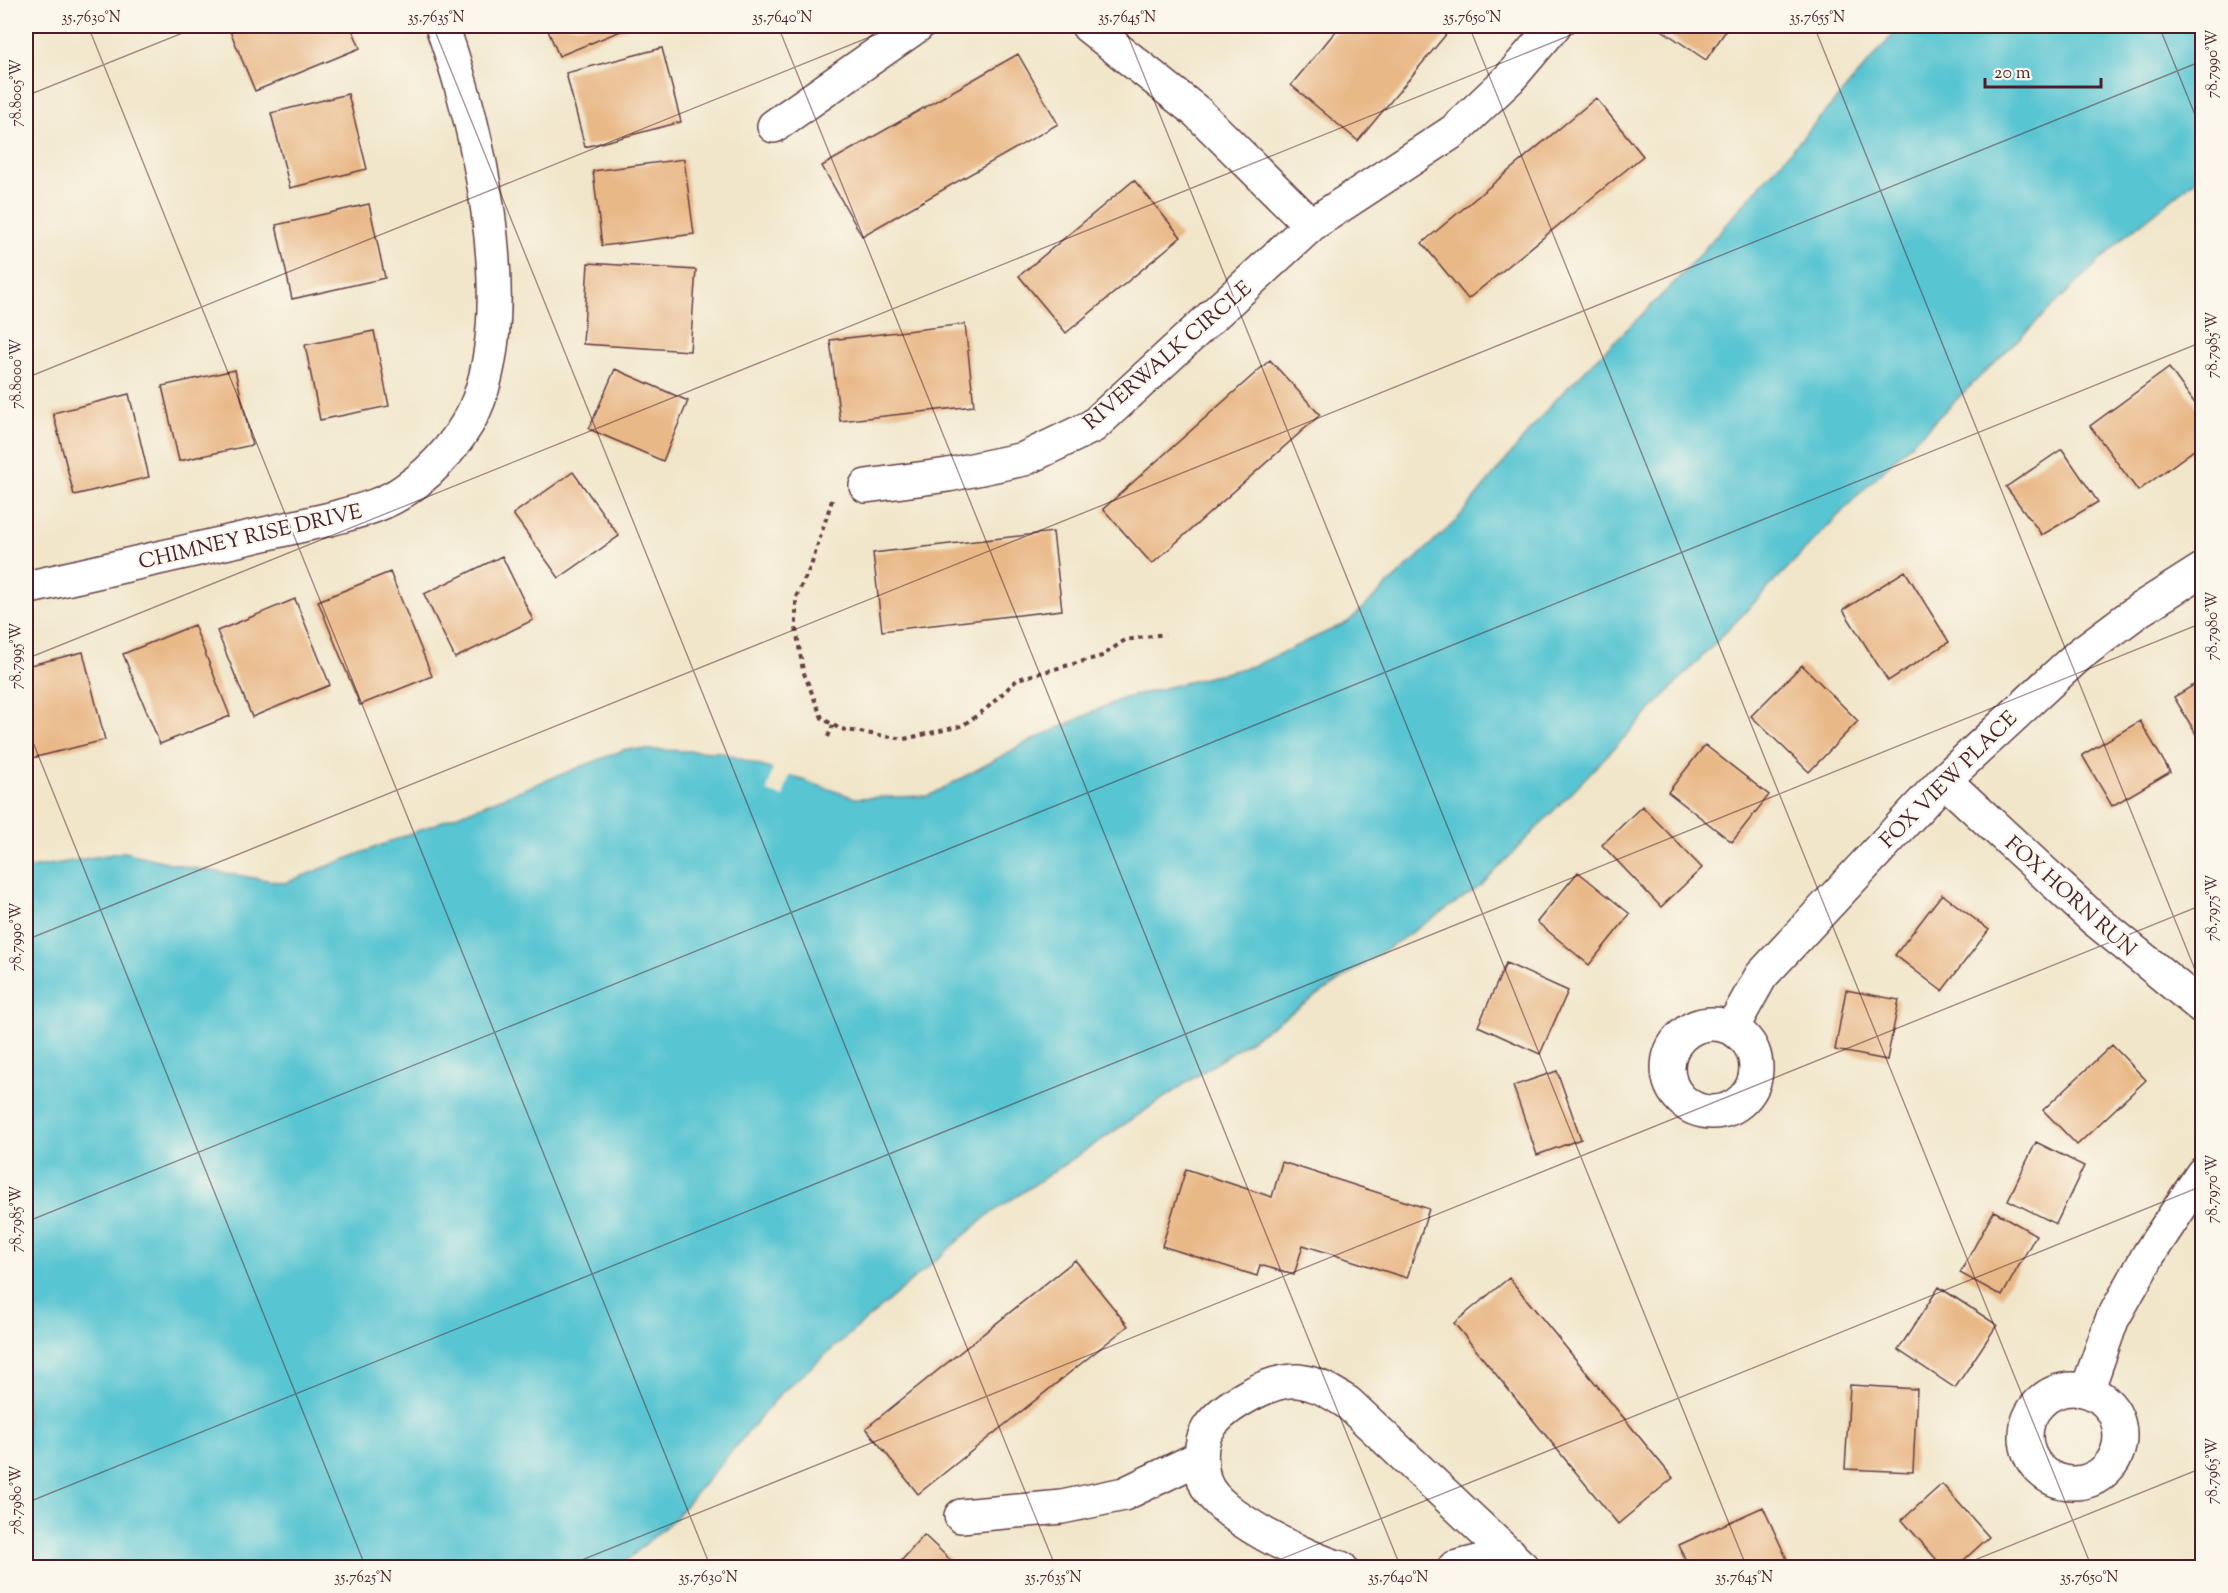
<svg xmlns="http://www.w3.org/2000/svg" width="2228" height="1593" viewBox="0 0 2228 1593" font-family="'Sorts Mill Goudy',serif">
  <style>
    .water { fill: #59c5d2; stroke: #52727e; stroke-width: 1.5 }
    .pier { fill: #f1e6ca }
    .building { fill: #e9b887 }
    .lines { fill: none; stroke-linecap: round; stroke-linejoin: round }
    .minor-casing { stroke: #633d43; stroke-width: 36 }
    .path { stroke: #633d43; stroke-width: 4; stroke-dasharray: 4.5 4.5; stroke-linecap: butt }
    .minor { stroke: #fff; stroke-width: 33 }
    .ticks { fill: none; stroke: #4a1f2b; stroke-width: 1.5; stroke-opacity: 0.45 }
    .labels { text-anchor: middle; stroke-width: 4.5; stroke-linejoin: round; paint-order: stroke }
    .street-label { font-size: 21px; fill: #4a1f2b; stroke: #fbf7ec }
    .neatline { fill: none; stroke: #4a1f2b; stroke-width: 2 }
    .ticks-label { font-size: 15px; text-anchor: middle; fill: #4a1f2b }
  </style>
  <rect width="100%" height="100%" fill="#fbf7ec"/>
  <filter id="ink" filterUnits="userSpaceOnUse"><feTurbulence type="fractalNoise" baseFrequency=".0167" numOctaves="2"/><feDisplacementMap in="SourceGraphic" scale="12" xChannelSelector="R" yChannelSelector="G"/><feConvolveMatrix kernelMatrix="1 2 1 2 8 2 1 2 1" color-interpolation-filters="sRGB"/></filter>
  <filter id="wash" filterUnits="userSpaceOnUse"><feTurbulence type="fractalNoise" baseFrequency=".008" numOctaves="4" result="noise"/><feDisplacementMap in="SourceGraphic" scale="24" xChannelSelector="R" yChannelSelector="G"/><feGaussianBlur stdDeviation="1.35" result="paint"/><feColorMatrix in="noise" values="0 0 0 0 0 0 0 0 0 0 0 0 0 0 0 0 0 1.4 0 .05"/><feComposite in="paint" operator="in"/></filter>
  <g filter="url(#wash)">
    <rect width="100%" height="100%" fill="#f1e6ca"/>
    <path class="water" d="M1901 26H2202V175L2125 236 1856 497 1481 886 987 1216 781 1393 673 1520 619 1567H26V869L124 852 187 867 285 883 626 749 720 752 855 798 929 796 1022 745 1121 699 1256 665 1348 622 1456 521 1555 400 1676 281Z"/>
    <path class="pier" d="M773 767 790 773 783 797 767 792Z"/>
    <g id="blocks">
      <path class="building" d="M228 26H351L360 48 255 91Z
        M546 26H633L559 56Z
        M1340 26H1453L1358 141 1291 85Z
        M1656 26H1729L1706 60Z
        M662 48 681 122 585 147 566 73Z
        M1018 54 1058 124 862 236 822 166Z
        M348 94 367 169 290 188 271 113Z
        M1596 98 1643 156 1468 299 1422 243Z
        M684 159 694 234 602 246 593 171Z
        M1134 180 1181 237 1066 333 1019 276Z
        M369 204 385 278 292 299 276 225Z
        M588 263 696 270 690 351 583 344Z
        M965 324 974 406 840 421 830 340Z
        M374 331 389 406 320 420 305 345Z
        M1270 360 1320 415 1152 564 1103 509Z
        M2169 368 2202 413V444L2138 491 2090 426Z
        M615 369 688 401 663 461 589 429Z
        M235 370 252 445 179 461 162 386Z
        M129 394 149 477 74 495 53 413Z
        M2062 449 2098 502 2042 535 2006 487Z
        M573 472 619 536 559 578 513 514Z
        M1053 532 1062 610 882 631 873 553Z
        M502 556 533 620 455 658 424 594Z
        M1905 571 1949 642 1888 681 1843 610Z
        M390 572 432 676 360 705 318 601Z
        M295 599 330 685 252 717 217 631Z
        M194 625 230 716 160 744 123 654Z
        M83 652 105 740 28 759 26 749V666Z
        M1802 665 1858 721 1809 772 1751 716Z
        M2202 680V744L2174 697Z
        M2140 721 2170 772 2112 806 2082 755Z
        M1705 745 1769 795 1732 842 1668 792Z
        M1642 806 1702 868 1661 907 1602 845Z
        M1578 872 1630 914 1589 965 1537 922Z
        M1942 894 1989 930 1942 991 1895 955Z
        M1506 963 1568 991 1540 1054 1478 1026Z
        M1846 990 1899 1000 1887 1060 1835 1050Z
        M2112 1045 2146 1080 2077 1145 2043 1110Z
        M1557 1071 1581 1139 1537 1155 1513 1086Z
        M2036 1142 2084 1166 2056 1224 2008 1200Z
        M1282 1162 1429 1209 1407 1278 1303 1245 1294 1275 1260 1265 1257 1276 1162 1246 1186 1169 1272 1197Z
        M1994 1211 2036 1235 2002 1296 1960 1273Z
        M1075 1260 1128 1326 918 1494 866 1428Z
        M1509 1278 1673 1478 1618 1524 1454 1323Z
        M1939 1287 1997 1325 1955 1388 1898 1350Z
        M1850 1385 1917 1389 1913 1472 1845 1469Z
        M1942 1484 1989 1537 1955 1568H1944L1902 1520Z
        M1763 1507 1791 1568H1689L1679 1545Z
        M924 1535 959 1568H895Z"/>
    </g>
  </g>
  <g filter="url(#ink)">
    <use href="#blocks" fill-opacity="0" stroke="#633d43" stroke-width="1.5"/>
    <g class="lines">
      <g class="minor-casing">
        <path id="minor" d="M1088 26 1197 112 1311 225
          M774 126 917 26
          M866 486 948 475 1024 459 1093 426 1311 225 1454 131 1509 79 1554 26
          M26 588 330 519C355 512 383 506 405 490 435 470 467 433 479 399 516 293 478 128 442 26
          M1944 780 2093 918 2202 1007
          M1668 1068a44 44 0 1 1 88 0a44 44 0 1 1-88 0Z
          M1732 1028 1761 976 1944 780 2080 654 2139 610 2202 570
          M2026 1436a47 47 0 1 1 94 0a47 47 0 1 1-94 0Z
          M2087 1391 2112 1320 2149 1254 2202 1174
          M961 1516 1062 1507 1124 1494 1201 1457
          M1341 1568C1308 1559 1216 1516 1205 1482 1200 1467 1199 1443 1208 1429 1223 1406 1271 1379 1298 1381 1317 1383 1332 1393 1348 1403L1523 1568
          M1454 1568 1510 1554"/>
      </g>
      <path class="path" d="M832 500 811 566 796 597V628L803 671 822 718 840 729 904 739 962 726 986 709 1018 679 1102 656 1125 640 1165 634
        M828 737 833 725"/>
      <use href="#minor" class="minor"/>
    </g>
  </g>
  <path class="ticks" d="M88 26 711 1568M433 26 1056 1568M778 26 1401 1568M1124 26 1747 1568M1469 26 2092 1568M1814 26 2202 987M2159 26 2202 132M26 96 200 26M26 378 897 26M26 659 1593 26M26 725 366 1568M26 940 2202 61M26 1222 2202 342M26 1503 2202 623M562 1568 2202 905M1259 1568 2202 1186M1955 1568 2202 1468"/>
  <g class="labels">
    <g class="street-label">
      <text transform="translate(1167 355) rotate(-41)" y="7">RIVERWALK CIRCLE</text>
      <text transform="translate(250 536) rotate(-13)" y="7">CHIMNEY RISE DRIVE</text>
      <text transform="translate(1948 779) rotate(-45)" y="7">FOX VIEW PLACE</text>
      <text transform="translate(2071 896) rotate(42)" y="7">FOX HORN RUN</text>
    </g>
  </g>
  <rect width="2228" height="1593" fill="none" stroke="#fbf7ec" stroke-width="66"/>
  <path d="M1985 78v9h116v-9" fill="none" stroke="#4a1f2b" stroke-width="3"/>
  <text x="1994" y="78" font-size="18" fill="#4a1f2b" stroke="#fbf7ec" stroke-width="4.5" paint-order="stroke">20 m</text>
  <rect x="33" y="33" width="2162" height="1527" class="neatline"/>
  <g class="ticks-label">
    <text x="91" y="22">35.7630°N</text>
    <text x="436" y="22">35.7635°N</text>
    <text x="782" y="22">35.7640°N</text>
    <text x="1127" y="22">35.7645°N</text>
    <text x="1472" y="22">35.7650°N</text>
    <text x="1817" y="22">35.7655°N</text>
    <text transform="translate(2212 64) rotate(-90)" y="5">78.7990°W</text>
    <text transform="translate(16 93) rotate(-90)" y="5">78.8005°W</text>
    <text transform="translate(2212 345) rotate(-90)" y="5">78.7985°W</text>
    <text transform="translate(16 374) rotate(-90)" y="5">78.8000°W</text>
    <text transform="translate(2212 626) rotate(-90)" y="5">78.7980°W</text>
    <text transform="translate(16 656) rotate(-90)" y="5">78.7995°W</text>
    <text transform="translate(2212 908) rotate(-90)" y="5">78.7975°W</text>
    <text transform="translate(16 937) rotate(-90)" y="5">78.7990°W</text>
    <text transform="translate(2212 1189) rotate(-90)" y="5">78.7970°W</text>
    <text transform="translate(16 1219) rotate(-90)" y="5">78.7985°W</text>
    <text transform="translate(2212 1471) rotate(-90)" y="5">78.7965°W</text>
    <text transform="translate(16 1500) rotate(-90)" y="5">78.7980°W</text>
    <text x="363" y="1582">35.7625°N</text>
    <text x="708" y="1582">35.7630°N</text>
    <text x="1053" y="1582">35.7635°N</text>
    <text x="1398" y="1582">35.7640°N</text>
    <text x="1744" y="1582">35.7645°N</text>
    <text x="2089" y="1582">35.7650°N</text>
  </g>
</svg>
